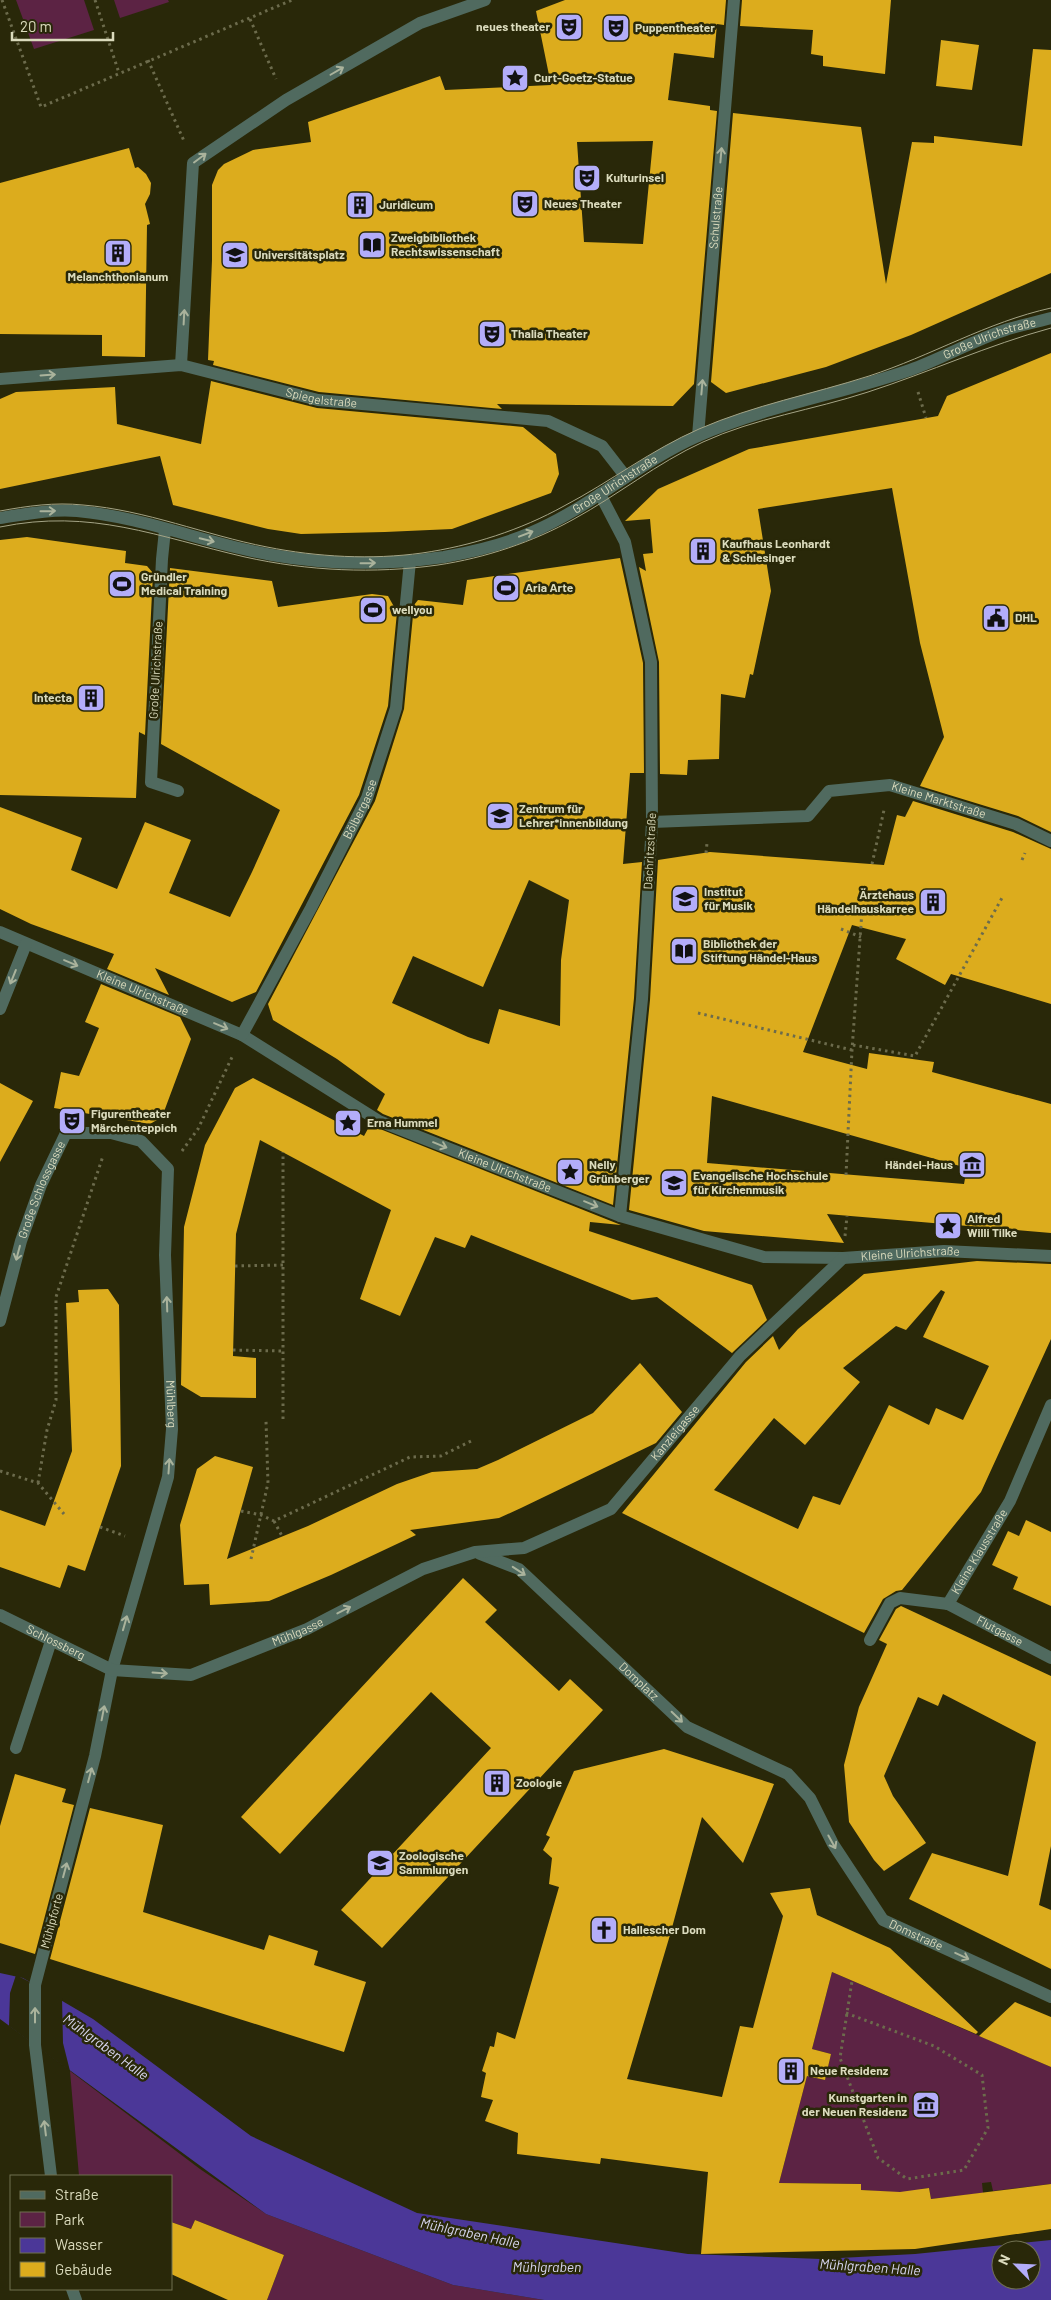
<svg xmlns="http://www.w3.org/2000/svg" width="1051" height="2300" viewBox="0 0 1051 2300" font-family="Barlow,sans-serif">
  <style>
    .green { fill: #5c2344 }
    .water { fill: #4b3798; fill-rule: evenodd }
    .pier { fill: #292809 }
    .building { fill: #dcac1d; fill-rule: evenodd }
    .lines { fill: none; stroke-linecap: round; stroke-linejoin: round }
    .path { stroke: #6c6b4c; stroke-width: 3; stroke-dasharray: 2.5 4; stroke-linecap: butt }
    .lane { stroke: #506a5f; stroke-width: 12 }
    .street { stroke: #506a5f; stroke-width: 12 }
    .tram { stroke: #a4a486; stroke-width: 1 }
    .oneway { stroke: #aab39c }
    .labels { text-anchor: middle; stroke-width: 5; stroke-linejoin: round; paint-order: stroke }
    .poi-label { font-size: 12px; font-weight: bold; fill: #dbdbbd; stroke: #292809; text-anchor: start }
    .street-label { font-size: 12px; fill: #dbdbbd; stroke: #292809 }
    .water-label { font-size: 14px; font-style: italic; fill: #d7d6f0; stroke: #292809 }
  </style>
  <rect width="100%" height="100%" fill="#292809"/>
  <path class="green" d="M16 0H84L94 30 34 49Z
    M114 0H168L169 2 120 18Z
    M832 1972 1051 2067V2184L993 2191 991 2182 982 2183 983 2193 931 2199 929 2188 921 2189 922 2200 889 2192 861 2190V2184L779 2183 807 2076 825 2080 831 2054 812 2049Z
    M70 2071 200 2169 266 2214 453 2285 544 2300H267L284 2255 195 2220 191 2229 171 2222V2176H79Z"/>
  <path class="water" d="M0 1973 23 1978 93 2019 251 2136 417 2213 688 2254 821 2259 915 2254 1051 2240V2300H544L453 2285 266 2214 0 2019ZM1001 2250H1031V2280H1001Z"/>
  <path class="pier" d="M16 1975 62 1998 63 2043 70 2071 9 2026 10 1993Z"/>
  <path class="building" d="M565 0H726L724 25 717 24 714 58 674 53 668 100 710 106V110L717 111 694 384 673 406 497 404 502 409 319 392 213 365 214 361 208 360 212 260V185L218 170 224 164 253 150 311 142 308 122 440 76 445 90 551 85 536 11ZM653 141 643 244 584 242 577 142Z
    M742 0H891L885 74 823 66V56L811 54 813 30 740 26Z
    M941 40 979 45 972 90 936 86Z
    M1033 49 1051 50V273L911 335 826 367 726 393 711 382 733 113 861 127 886 284 912 142 934 143V136L1022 146Z
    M129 148 135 168 138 167 146 174 151 183 150 194 145 204 150 224 147 225 145 357 102 356V335L0 334V183Z
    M1051 353V832L1018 816 920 786 944 737 920 643 892 488 758 509 771 591 753 675 750 674 745 698 721 694 719 759 688 760 687 775 660 774 659 662 639 567 646 571 643 554 653 553 650 519 625 521 658 489 749 449 938 416 947 396Z
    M211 381 317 408 523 427 556 454 559 474 551 493 452 529 385 532 301 534 268 529 173 505 160 456 0 489V399L16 392 115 387 117 424 201 444Z
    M27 537 126 551 125 563 147 566 153 573 145 735 139 732 136 798 0 795V540Z
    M620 558 643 663 644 773H630L623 864 642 862 634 998 613 1205 383 1114 377 1110 385 1094 337 1059 273 1020 268 1004 375 801 404 709 414 605 418 600 463 605 467 580ZM529 880 569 900 561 960 560 1026 499 1009 489 1044 468 1037 392 1003 413 956 483 987Z
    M170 568 272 581 278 607 372 594 388 596 397 612 388 706 359 795 256 992 232 1002 155 968 169 995 107 969 114 954 31 924 0 909V807L82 838 71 870 117 889 145 822 191 840 169 893 230 917 252 872 280 810 161 744Z
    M913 801 1013 832 1051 849V1004L951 974 945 985 896 959 906 939 852 925 803 1052 867 1069 869 1053 934 1062 932 1072 1051 1104V1233L827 1214 844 1243 704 1231 629 1210 650 1000 658 860 710 852 884 865 897 815 905 817ZM712 1096 967 1168 964 1184 707 1163Z
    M101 984 180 1017 191 1039 162 1117 150 1124 54 1108 61 1072 79 1076 99 1028 85 1022Z
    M253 1078 364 1136 370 1125 621 1225 590 1222 589 1231 752 1285 767 1320 732 1353 657 1297 632 1300 471 1235 465 1248 435 1237 400 1316 360 1299 391 1210 260 1140 236 1234 233 1356 256 1358V1398L201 1397 181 1385 184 1227 205 1145 235 1088Z
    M0 1083 33 1101 0 1162Z
    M977 1261 1051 1264V1339L981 1492 902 1590 896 1591 883 1599 864 1633 622 1513 746 1362 773 1336 779 1350 798 1329 864 1274ZM941 1290 945 1292 923 1337 989 1366 963 1420 936 1408 929 1425 889 1405 840 1505 813 1496 798 1529 714 1490 774 1418 805 1445 860 1382 843 1368 896 1326 906 1330Z
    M108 1289 119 1305 121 1466 85 1571 68 1565 60 1588 0 1567V1510L45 1526 72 1451 66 1303 79 1302 78 1290Z
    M640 1363 682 1412 656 1443 521 1508 499 1518 410 1530 416 1535 331 1575 269 1601 210 1605 209 1584 184 1585 180 1525 197 1469 215 1456 253 1467 227 1559 308 1526 397 1484 432 1472 477 1469 498 1460 593 1413Z
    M1026 1520 1051 1532V1606L1013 1589 1018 1577 992 1565 1008 1531 1019 1536Z
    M463 1578 497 1610 485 1622 559 1691 570 1679 603 1710 382 1948 341 1910 491 1748 431 1692 280 1854 241 1817Z
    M901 1606 1051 1676V1846L1039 1905 1051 1910V1969L909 1899 932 1853 1008 1876 1036 1742 943 1694 938 1706 918 1697 884 1776 893 1796 926 1843 884 1871 874 1860 849 1822 844 1765 859 1707 887 1644 879 1640 896 1609Z
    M664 1749 774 1784 743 1863 702 1817 670 1935 627 2079 722 2097 740 2026 753 2028 783 1916 770 1893 810 1888 817 1915 890 1948 978 2032 976 2034 832 1972 812 2049 831 2054 825 2080 807 2076 779 2183 861 2184V2190L900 2192 929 2188 931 2199 1051 2184V2229L915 2249 701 2254 708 2172 601 2158 600 2164 517 2154 518 2133 485 2121 493 2100 481 2097 486 2073 482 2071 490 2046 494 2047 497 2032 515 2039 559 1887 549 1884 552 1858 543 1850 550 1837 546 1835 574 1771Z
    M15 1774 66 1789 62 1802 74 1805 35 1954 0 1943V1826Z
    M90 1808 163 1825 143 1912 264 1950 269 1935 318 1951 314 1965 366 1982 344 2052 50 1959Z
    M1015 2002 1051 2017V2067L979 2036Z
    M195 2220 284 2255 267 2300H228L171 2274V2222L191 2229Z"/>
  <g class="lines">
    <path class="path" d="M2 0 41 107 292 0
      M95 0 119 73
      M250 19 276 79
      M148 60 184 141
      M918 392 926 418
      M706 853 707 843
      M1022 860 1025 853
      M872 864 884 810
      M841 929 861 937
      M698 1013 852 1050
      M853 1045 915 1056 1003 896
      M182 1151 198 1129 233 1055
      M846 1175 852 1050 862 911
      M845 1236 847 1216
      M235 1266 283 1265
      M233 1350 283 1351
      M283 1419V1152
      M0 1471 38 1483 64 1514
      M38 1483 47 1430 56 1400V1297L103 1156
      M241 1511 261 1515 274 1521 410 1457 441 1456 473 1440
      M274 1521 282 1536
      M100 1527 125 1536
      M251 1559 268 1483 266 1421
      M846 2013 934 2046 982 2075 988 2128 964 2170 907 2179 878 2158 840 2058 852 1981"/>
    <path class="lane" d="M16 1748 51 1641"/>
    <g class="street">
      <path d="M181 365 193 163 286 100 420 23 485 0"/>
      <path id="s1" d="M0 379 181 365 318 400 548 421 602 446 626 477"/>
      <path id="s2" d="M698 436 734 0"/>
      <path d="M600 494 625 542 651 662 652 822 642 999 620 1216"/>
      <path id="s3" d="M0 518C26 514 51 509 77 511 144 517 207 544 272 555 329 565 387 565 444 557 472 552 503 545 530 533 590 508 639 462 698 436 766 406 841 394 910 370 943 358 974 340 1008 329 1022 325 1037 322 1051 318"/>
      <path d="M165 530 162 559 151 782 178 791"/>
      <path id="s4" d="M652 822 808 816 829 791 890 785 1016 824 1051 841"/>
      <path id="s5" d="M0 932 242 1035 379 1121 620 1216 764 1257 843 1258 944 1251 1051 1256"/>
      <path d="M0 1009 26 944"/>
      <path id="s6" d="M242 1035 311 908 367 798 396 708 410 561"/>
      <path id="s7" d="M0 1321 21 1241 41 1185 66 1133H111L141 1141 168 1169 165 1255 172 1429 168 1477 112 1670 95 1756 35 1985V2045L51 2176"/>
      <path id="s8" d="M480 1554 519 1569 687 1727 788 1774 810 1798 833 1844 883 1920 1051 1997"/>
      <path id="s9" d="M948 1604 1010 1501 1051 1405"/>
      <path id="s10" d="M0 1615 112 1670 191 1675 307 1629 423 1569 475 1552 524 1548 611 1509 740 1356 843 1258"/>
      <path id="s11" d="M870 1640 890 1603 900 1598 948 1604 1051 1658"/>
      <path d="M72 2289 76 2300"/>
    </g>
    <path class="tram" d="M0 511C27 506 55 502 83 505 146 510 205 535 267 547 317 557 372 560 422 553 471 546 521 530 564 506 610 482 651 450 699 429 754 405 813 394 869 376 931 356 987 322 1051 308
      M0 527C91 508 158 537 245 557 308 571 374 574 438 565 485 558 533 542 574 519 618 495 657 463 703 442 755 418 813 410 868 392 930 372 988 345 1051 328"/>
  </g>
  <defs><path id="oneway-shaft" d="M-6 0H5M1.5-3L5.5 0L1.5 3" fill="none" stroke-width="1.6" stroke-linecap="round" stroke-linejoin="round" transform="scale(1.25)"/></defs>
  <g class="oneway">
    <use href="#oneway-shaft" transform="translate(337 71) rotate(-30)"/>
    <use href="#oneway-shaft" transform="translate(721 155) rotate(-85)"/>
    <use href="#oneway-shaft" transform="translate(200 158) rotate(-37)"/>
    <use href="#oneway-shaft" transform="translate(184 317) rotate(-87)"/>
    <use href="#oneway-shaft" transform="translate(48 375) rotate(-4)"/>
    <use href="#oneway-shaft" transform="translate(702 387) rotate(-85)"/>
    <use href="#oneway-shaft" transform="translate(48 511) rotate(-1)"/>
    <use href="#oneway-shaft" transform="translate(526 534) rotate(-21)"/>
    <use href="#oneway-shaft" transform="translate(207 540) rotate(14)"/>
    <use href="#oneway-shaft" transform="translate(368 563) rotate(-1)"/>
    <use href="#oneway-shaft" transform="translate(71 963) rotate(23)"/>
    <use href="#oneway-shaft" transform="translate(13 977) rotate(112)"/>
    <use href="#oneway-shaft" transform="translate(221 1026) rotate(23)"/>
    <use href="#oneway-shaft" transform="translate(440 1145) rotate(22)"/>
    <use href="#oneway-shaft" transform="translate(591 1204) rotate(22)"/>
    <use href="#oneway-shaft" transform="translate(18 1253) rotate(105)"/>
    <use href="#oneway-shaft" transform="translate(167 1304) rotate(-92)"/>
    <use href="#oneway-shaft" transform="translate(169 1466) rotate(-86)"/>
    <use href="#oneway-shaft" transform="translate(519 1571) rotate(33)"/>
    <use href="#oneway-shaft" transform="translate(344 1610) rotate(-27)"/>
    <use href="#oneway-shaft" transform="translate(125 1623) rotate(-74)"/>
    <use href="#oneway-shaft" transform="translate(160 1673) rotate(4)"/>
    <use href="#oneway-shaft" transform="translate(103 1713) rotate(-79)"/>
    <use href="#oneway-shaft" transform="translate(677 1717) rotate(44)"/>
    <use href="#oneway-shaft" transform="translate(90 1775) rotate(-75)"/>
    <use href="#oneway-shaft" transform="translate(832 1842) rotate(61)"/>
    <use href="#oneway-shaft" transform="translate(65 1870) rotate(-75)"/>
    <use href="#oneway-shaft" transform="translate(962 1956) rotate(25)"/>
    <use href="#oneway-shaft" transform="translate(35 2015) rotate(-90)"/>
    <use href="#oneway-shaft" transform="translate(45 2128) rotate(-97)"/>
  </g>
  <defs>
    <g id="theatre-square" transform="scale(1.4375)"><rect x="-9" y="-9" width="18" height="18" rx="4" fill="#b3adf9" stroke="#292809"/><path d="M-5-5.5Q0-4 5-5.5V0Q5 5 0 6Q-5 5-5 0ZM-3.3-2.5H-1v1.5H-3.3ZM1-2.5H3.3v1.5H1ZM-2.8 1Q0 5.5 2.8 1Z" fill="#111"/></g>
    <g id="sight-square" transform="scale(1.4375)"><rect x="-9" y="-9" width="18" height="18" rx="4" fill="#b3adf9" stroke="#292809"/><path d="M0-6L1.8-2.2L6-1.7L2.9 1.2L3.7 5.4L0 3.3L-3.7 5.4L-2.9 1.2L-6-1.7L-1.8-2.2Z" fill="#111"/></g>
    <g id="building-square" transform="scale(1.4375)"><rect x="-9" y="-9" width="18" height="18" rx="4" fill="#b3adf9" stroke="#292809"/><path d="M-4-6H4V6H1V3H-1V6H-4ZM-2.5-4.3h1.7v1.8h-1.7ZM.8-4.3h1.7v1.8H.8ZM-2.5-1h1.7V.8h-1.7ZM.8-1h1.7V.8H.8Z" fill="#111"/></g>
    <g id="library-square" transform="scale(1.4375)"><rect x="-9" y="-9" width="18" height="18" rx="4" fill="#b3adf9" stroke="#292809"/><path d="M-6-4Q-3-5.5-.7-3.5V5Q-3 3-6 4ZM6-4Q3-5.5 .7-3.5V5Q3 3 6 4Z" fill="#111"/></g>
    <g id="university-square" transform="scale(1.4375)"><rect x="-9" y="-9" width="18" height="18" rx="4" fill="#b3adf9" stroke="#292809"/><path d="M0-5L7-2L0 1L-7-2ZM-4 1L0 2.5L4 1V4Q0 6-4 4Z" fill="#111"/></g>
    <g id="stadium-square" transform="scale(1.4375)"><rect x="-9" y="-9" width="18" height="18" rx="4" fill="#b3adf9" stroke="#292809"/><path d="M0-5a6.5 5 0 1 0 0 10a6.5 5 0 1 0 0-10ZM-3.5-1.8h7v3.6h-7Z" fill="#111"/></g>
    <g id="civic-square" transform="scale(1.4375)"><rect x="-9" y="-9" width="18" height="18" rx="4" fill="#b3adf9" stroke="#292809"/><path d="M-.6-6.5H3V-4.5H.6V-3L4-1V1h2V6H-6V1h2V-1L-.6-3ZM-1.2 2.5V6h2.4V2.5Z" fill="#111"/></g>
    <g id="museum-square" transform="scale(1.4375)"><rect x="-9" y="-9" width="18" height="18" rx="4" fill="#b3adf9" stroke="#292809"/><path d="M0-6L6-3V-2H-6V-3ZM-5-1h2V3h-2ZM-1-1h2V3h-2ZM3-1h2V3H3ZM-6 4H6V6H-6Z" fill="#111"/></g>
    <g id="church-square" transform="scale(1.4375)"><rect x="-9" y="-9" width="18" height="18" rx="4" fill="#b3adf9" stroke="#292809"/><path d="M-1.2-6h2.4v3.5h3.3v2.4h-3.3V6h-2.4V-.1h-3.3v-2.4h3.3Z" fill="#111"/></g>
  </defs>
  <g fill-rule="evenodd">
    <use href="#theatre-square" x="569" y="27"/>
    <use href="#theatre-square" x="616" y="28"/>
    <use href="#sight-square" x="515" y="78"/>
    <use href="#theatre-square" x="587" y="178"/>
    <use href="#theatre-square" x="525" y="204"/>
    <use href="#building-square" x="360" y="205"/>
    <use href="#library-square" x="372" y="245"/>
    <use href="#building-square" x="118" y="253"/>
    <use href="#university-square" x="235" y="255"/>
    <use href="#theatre-square" x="492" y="334"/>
    <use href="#building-square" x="703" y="551"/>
    <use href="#stadium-square" x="122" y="584"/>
    <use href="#stadium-square" x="506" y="588"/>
    <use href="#stadium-square" x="373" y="610"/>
    <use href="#civic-square" x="996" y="618"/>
    <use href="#building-square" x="91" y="698"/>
    <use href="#university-square" x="500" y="816"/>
    <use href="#university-square" x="685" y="899"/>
    <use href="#building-square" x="933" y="902"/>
    <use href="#library-square" x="684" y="951"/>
    <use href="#theatre-square" x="72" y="1121"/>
    <use href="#sight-square" x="348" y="1123"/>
    <use href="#museum-square" x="972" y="1165"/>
    <use href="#sight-square" x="570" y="1172"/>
    <use href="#university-square" x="674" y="1183"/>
    <use href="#sight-square" x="948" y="1226"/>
    <use href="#building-square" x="497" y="1783"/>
    <use href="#university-square" x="380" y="1863"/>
    <use href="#church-square" x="604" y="1930"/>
    <use href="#building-square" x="791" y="2071"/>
    <use href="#museum-square" x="926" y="2105"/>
  </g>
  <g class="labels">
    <g class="poi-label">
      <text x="550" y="31" text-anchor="end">neues theater</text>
      <text x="635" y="32">Puppentheater</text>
      <text x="534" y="82">Curt-Goetz-Statue</text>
      <text x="606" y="182">Kulturinsel</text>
      <text x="544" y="208">Neues Theater</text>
      <text x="379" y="209">Juridicum</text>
      <text x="391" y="242">Zweigbibliothek<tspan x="391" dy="14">Rechtswissenschaft</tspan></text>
      <text x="254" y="259">Universitätsplatz</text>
      <text x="118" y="281" text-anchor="middle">Melanchthonianum</text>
      <text x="511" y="338">Thalia Theater</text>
      <text x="722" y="548">Kaufhaus Leonhardt<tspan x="722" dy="14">&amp; Schlesinger</tspan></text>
      <text x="141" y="581">Gründler<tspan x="141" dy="14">Medical Training</tspan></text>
      <text x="525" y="592">Aria Arte</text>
      <text x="392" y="614">wellyou</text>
      <text x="1015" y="622">DHL</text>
      <text x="72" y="702" text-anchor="end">Intecta</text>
      <text x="519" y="813">Zentrum für<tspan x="519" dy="14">Lehrer*innenbildung</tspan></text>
      <text x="704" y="896">Institut<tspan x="704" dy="14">für Musik</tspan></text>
      <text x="914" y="899" text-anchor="end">Ärztehaus<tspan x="914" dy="14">Händelhauskarree</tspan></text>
      <text x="703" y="948">Bibliothek der<tspan x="703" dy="14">Stiftung Händel-Haus</tspan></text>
      <text x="91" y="1118">Figurentheater<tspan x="91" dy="14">Märchenteppich</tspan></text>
      <text x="367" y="1127">Erna Hummel</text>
      <text x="589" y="1169">Nelly<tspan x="589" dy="14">Grünberger</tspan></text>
      <text x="953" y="1169" text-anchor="end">Händel-Haus</text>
      <text x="693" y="1180">Evangelische Hochschule<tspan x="693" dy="14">für Kirchenmusik</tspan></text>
      <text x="967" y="1223">Alfred<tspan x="967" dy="14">Willi Tilke</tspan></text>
      <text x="516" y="1787">Zoologie</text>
      <text x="399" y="1860">Zoologische<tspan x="399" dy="14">Sammlungen</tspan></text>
      <text x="623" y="1934">Hallescher Dom</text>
      <text x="810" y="2075">Neue Residenz</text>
      <text x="907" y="2102" text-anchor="end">Kunstgarten in<tspan x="907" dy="14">der Neuen Residenz</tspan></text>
    </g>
    <g class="street-label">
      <text dy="4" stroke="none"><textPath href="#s2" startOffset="219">Schulstraße</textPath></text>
      <text dy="4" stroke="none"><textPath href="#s3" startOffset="1042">Große Ulrichstraße</textPath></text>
      <text dy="4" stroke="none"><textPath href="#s1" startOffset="326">Spiegelstraße</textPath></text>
      <text dy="4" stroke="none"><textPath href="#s3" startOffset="638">Große Ulrichstraße</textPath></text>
      <text transform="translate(156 670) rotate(-87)" y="4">Große Ulrichstraße</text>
      <text dy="4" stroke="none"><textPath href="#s4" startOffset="301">Kleine Marktstraße</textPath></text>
      <text dy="4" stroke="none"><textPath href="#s6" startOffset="255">Bölbergasse</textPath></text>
      <text transform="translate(650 851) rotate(-87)" y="4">Dachritzstraße</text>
      <text dy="4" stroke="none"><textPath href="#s5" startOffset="155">Kleine Ulrichstraße</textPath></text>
      <text dy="4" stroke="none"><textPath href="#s5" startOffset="560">Kleine Ulrichstraße</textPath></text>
      <text dy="4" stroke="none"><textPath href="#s7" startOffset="138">Große Schlossgasse</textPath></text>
      <text dy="4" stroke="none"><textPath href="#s5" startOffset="980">Kleine Ulrichstraße</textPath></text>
      <text dy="4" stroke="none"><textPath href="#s7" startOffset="550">Mühlberg</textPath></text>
      <text dy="4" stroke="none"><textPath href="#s10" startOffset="758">Kanzleigasse</textPath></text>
      <text dy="4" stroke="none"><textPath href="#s9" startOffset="61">Kleine Klausstraße</textPath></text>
      <text dy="4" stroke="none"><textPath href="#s10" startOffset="319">Mühlgasse</textPath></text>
      <text dy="4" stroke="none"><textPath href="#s11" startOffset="160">Flutgasse</textPath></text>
      <text dy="4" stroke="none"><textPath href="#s10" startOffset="62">Schlossberg</textPath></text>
      <text dy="4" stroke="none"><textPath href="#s8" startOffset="206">Domplatz</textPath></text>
      <text transform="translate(52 1921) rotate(-75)" y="4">Mühlpforte</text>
      <text dy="4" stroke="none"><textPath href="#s8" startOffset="595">Domstraße</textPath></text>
    </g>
    <g class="water-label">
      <text transform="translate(106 2047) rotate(36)" y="5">Mühlgraben Halle</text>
      <text transform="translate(470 2233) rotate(12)" y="5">Mühlgraben Halle</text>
      <text x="547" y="2272">Mühlgraben</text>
      <text transform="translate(870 2267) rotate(4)" y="5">Mühlgraben Halle</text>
    </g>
  </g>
  <rect x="10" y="2175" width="162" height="115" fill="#292809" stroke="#707051"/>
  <rect x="20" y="2191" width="25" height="8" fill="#506a5f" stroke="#707051"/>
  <text x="55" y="2200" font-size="15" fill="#dbdbbd">Straße</text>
  <rect x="20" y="2212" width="25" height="15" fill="#5c2344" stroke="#707051"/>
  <text x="55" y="2225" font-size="15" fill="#dbdbbd">Park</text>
  <rect x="20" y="2238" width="25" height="15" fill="#4b3798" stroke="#707051"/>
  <text x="55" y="2250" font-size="15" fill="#dbdbbd">Wasser</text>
  <rect x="20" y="2262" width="25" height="15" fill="#dcac1d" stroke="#707051"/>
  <text x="55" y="2275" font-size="15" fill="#dbdbbd">Gebäude</text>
  <g transform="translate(1016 2265) rotate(294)"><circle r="24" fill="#292809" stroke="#707051"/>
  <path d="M0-4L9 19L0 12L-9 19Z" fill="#b3adf9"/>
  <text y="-8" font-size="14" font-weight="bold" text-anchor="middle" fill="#dbdbbd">N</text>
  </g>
  <path d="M12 32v8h101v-8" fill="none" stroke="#dbdbbd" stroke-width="2.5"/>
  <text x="20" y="32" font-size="15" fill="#dbdbbd" stroke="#292809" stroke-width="4" paint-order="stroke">20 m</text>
</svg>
